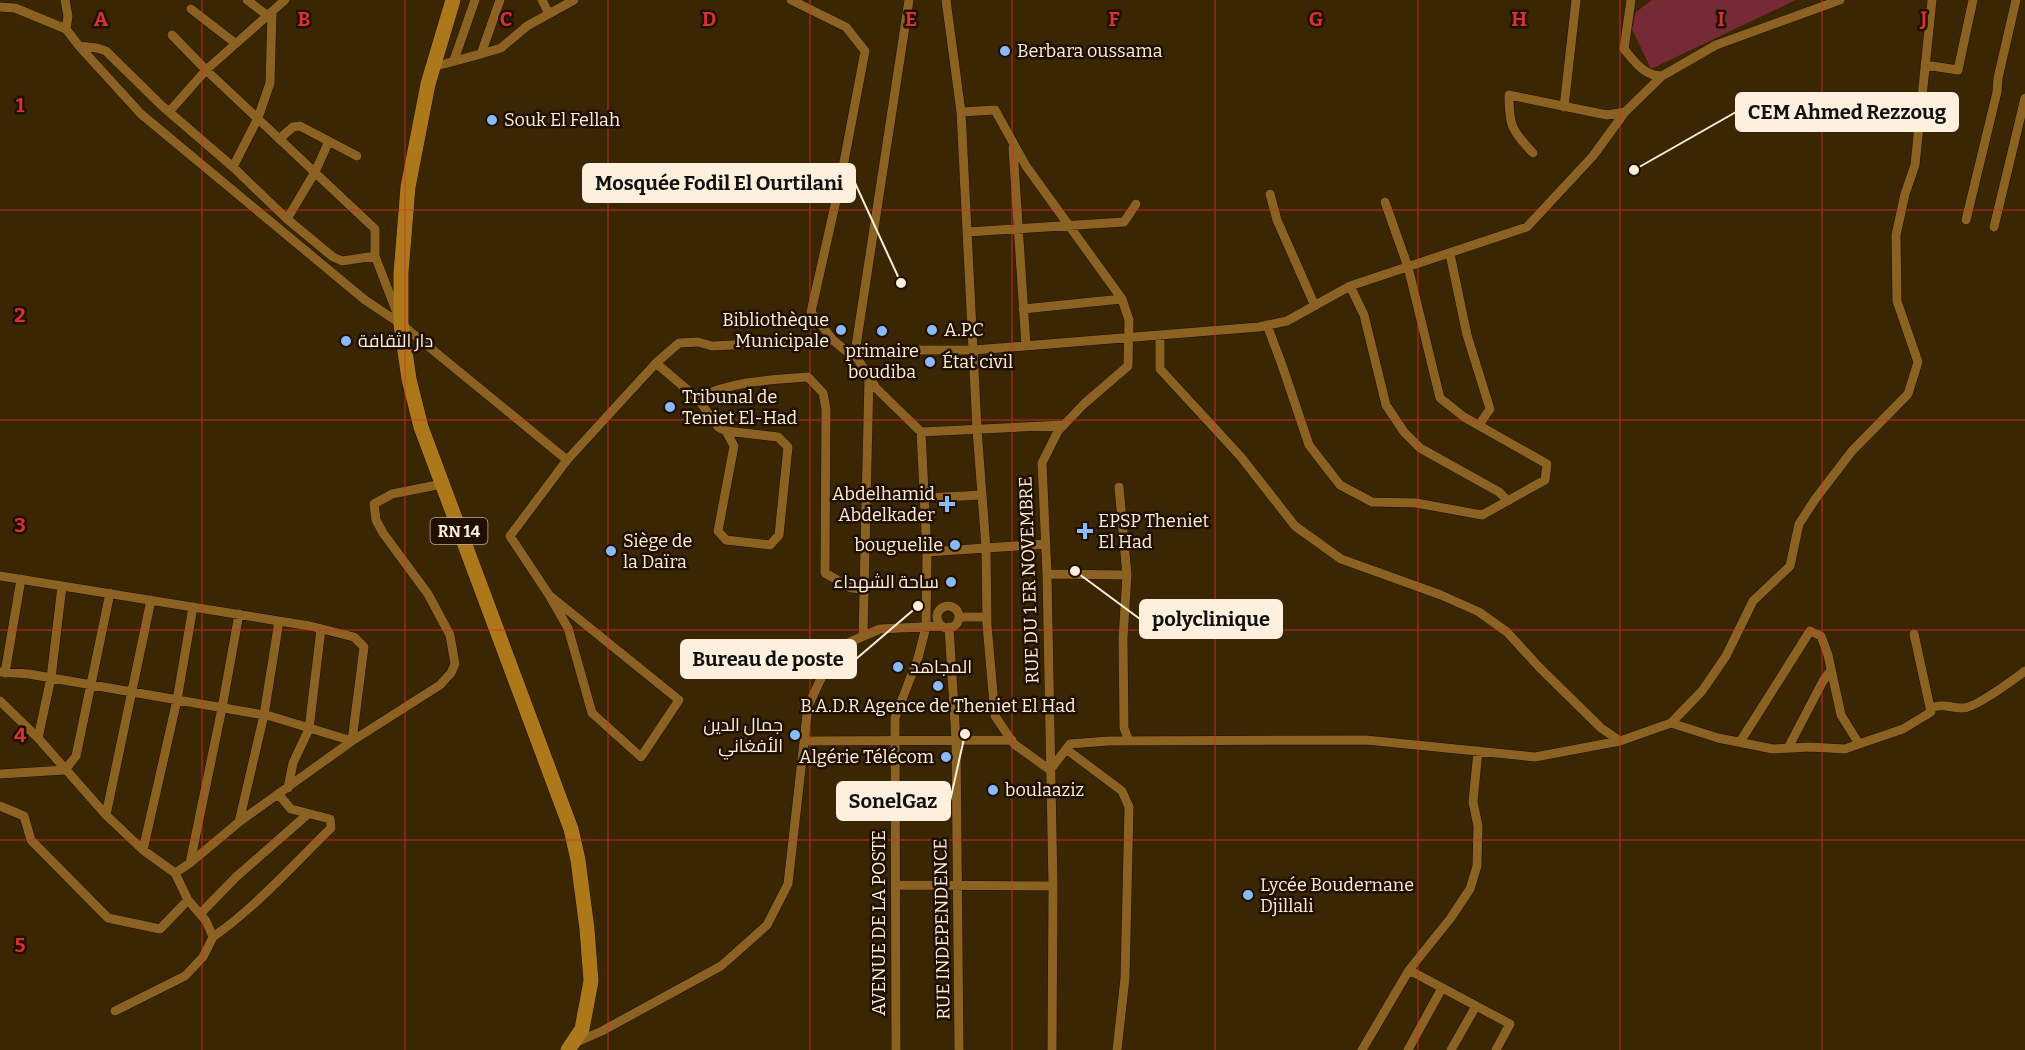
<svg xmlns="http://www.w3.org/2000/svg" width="2025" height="1050" viewBox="0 0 2025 1050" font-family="Bitter,Cairo,serif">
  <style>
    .green { fill: #762a35 }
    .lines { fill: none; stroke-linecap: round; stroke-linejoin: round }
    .street-casing { stroke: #1d1101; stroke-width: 10 }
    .primary-casing { stroke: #1d1101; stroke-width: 16 }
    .street { stroke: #8b6221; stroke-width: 9 }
    .primary { stroke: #ad7819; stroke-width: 15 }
    .grid { fill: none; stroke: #d83231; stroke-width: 1.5; stroke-opacity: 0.55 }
    .poi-dot { fill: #88bafc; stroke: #201000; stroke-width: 2 }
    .labels { text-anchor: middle; stroke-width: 5; stroke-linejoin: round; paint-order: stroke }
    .shield { fill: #201000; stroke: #bbad9b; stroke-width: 1.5 }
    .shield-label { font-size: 16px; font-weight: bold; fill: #fef0dd }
    .poi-label { font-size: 18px; fill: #fef0dd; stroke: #201000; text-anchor: start }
    .street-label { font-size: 18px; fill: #fef0dd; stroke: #201000 }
    .grid-label { font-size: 20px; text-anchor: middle; font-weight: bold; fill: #d83231; stroke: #201000; stroke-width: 5; stroke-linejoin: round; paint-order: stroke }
    .leader { fill: none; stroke: #fef0dd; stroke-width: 2 }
    .callout-dot { fill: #fef0dd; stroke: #201000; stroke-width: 2 }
    .callout { fill: #fef0dd; stroke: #fef0dd; stroke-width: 2 }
    .callout-label { font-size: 20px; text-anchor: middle; font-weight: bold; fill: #111 }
  </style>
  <rect width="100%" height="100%" fill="#3b2604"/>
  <path class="green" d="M1652 0H1796L1651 69 1632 29 1636 12Z"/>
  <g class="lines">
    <g class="street-casing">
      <path id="street" d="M65 0 68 16 66 29
        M247 0 268 16
        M542 0 549 14
        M791 0 846 27 865 51 840 183 811 312 833 340 852 356
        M946 0 961 112 977 429 986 548 987 625 995 716 1014 744 1050 770 1070 744 1108 741 1366 740 1535 757 1620 741 1671 723 1718 738 1773 749 1810 747 1845 749 1859 744 1841 715 1828 655 1821 636 1810 631 1740 742
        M1631 0 1624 49C1635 62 1644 76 1662 76
        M0 7 15 8 66 29 79 46 141 114 365 300 401 324 567 460 656 363 679 343 698 342 712 346 833 340
        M191 9 235 43
        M172 35 206 70 375 229V256L397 313
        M79 46 97 48 106 51 161 105 233 167 287 219 333 257 342 261 375 256
        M481 54 501 48 527 26 574 0
        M454 60 475 0
        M1925 65 1958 70 1973 0
        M433 66C449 64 464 58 481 54L500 0
        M1564 107 1576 0
        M169 112 206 70 285 0
        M961 112 995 110 1026 166 1122 299 1129 320 1128 366 1085 403 1058 431 1042 463 1047 574 1053 886 1052 1050
        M279 139 293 127 300 126 357 156
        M1013 148 1026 346
        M1533 153C1512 130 1509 127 1509 95L1607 115 1625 112
        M233 167 258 118 270 83 272 13
        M1270 194 1277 220 1315 306
        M287 219 315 172 329 141
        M1966 220 1997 92 1998 78 2016 0
        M1994 227 2025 98
        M967 232 1124 222 1136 204
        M1450 254 1467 335 1490 409 1479 425
        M1350 286 1364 315 1386 405 1404 432 1420 448 1499 492 1508 501
        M1023 309 1122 299
        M1267 325 1282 365 1309 445 1340 485 1372 502 1416 503 1482 515 1545 480 1547 464 1464 417 1440 398 1408 267 1385 202
        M1160 335V369L1241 457 1295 526 1341 559 1441 595 1479 612 1507 632 1540 668 1601 728 1620 741
        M856 346 909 0
        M862 350H974L1259 327 1287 321 1350 286 1527 227 1593 156 1625 112 1662 76 1716 45 1840 0
        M857 358 876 388 921 432 927 552 926 627 918 658 895 718 896 1050
        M656 363 698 399 718 427 726 431 734 446 718 531 726 540 770 545 779 535 788 447 778 437 726 431
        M697 398C734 381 768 380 808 377L823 393 826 409 825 573 851 588 864 589
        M921 432 1064 425
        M1119 487 1127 575 1123 638 1124 728 1129 741
        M925 498 982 495
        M927 552 1046 544
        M1047 574 1127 575
        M0 576 310 626 354 637 364 647 352 741 270 716 29 674 0 672
        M549 595 568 628 592 713 641 757 679 700 549 595 510 536 567 460
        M937 617a11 11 0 1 1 22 0a11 11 0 1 1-22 0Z
        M959 617H987
        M949 627 956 740 959 1050
        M863 636 869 377
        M5 673 21 579
        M0 701 38 738 106 815 143 850 175 873 190 863 239 822 352 741 440 685 451 673 455 664 450 635 428 594 383 533 376 520 374 504 392 494 442 484
        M1930 708C1945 703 1949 708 1963 708 1976 708 2014 679 2025 671
        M1671 723 1702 691 1726 656 1753 601 1790 566 1799 524 1816 498 1852 451 1908 394 1918 362 1897 301 1896 235 1905 194 1915 165 1932 0
        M38 738 51 678 62 586
        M805 741 1012 740
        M1859 744 1903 729 1931 712 1914 634
        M1788 748 1823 681 1831 670
        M1066 749 1122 791 1129 807 1125 978 1117 1050
        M0 774 65 770 76 756 110 593
        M288 788 293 763 309 729 321 629
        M0 806 24 816 31 840 108 918 160 929 188 900 206 921 213 937 203 957 185 976 115 1011
        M106 815 151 600
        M239 822 264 715 279 621
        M143 850 177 700 193 607
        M190 863 222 708 239 614
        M175 873 188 900
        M896 885 1053 886
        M200 914 236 877 308 814
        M213 937C257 906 293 865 331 828L330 819 291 809 279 795
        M1409 970 1510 1024 1496 1050
        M575 1043 602 1031 721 966 767 925 788 884 808 706 826 668 850 642 880 629 942 626
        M1362 1050 1409 970 1450 919 1470 889 1477 866 1478 826 1473 802 1478 751
        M1408 1050 1442 988
        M1451 1050 1476 1006"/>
    </g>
    <g class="primary-casing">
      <path id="primary" d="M453 0 428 84 408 187 401 273V324L409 379 421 427 571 829 578 860 587 929 591 981 582 1029 568 1050"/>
    </g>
    <use href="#street" class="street"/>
    <use href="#primary" class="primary"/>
  </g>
  <path class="grid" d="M202 0V1050M405 0V1050M608 0V1050M810 0V1050M1012 0V1050M1215 0V1050M1418 0V1050M1620 0V1050M1822 0V1050M0 210H2025M0 420H2025M0 630H2025M0 840H2025"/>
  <g class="poi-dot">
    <circle cx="1005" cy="51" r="6"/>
    <circle cx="492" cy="120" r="6"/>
    <circle cx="841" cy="330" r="6"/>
    <circle cx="932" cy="330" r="6"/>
    <circle cx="882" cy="331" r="6"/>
    <circle cx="346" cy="341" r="6"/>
    <circle cx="930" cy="362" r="6"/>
    <circle cx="670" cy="407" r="6"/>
    <path d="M944 495h6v6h6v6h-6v6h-6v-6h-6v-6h6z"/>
    <path d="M1082 522h6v6h6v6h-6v6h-6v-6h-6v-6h6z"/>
    <circle cx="955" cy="545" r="6"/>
    <circle cx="611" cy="551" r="6"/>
    <circle cx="951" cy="582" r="6"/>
    <circle cx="898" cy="667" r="6"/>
    <circle cx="938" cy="686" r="6"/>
    <circle cx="795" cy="735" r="6"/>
    <circle cx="946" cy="757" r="6"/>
    <circle cx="993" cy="790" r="6"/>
    <circle cx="1248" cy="895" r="6"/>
  </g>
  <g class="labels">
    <rect class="shield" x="430.5" y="518" width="57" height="26" rx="4.5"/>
    <g class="shield-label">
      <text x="459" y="537">RN 14</text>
    </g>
    <g class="poi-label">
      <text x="1017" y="57">Berbara oussama</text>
      <text x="504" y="126">Souk El Fellah</text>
      <text x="829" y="326" text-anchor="end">Bibliothèque<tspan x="829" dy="21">Municipale</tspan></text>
      <text x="944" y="336">A.P.C</text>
      <text x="358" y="347">دار الثقافة</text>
      <text x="882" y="357" text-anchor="middle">primaire<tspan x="882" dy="21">boudiba</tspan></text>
      <text x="942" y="368">État civil</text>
      <text x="682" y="403">Tribunal de<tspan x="682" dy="21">Teniet El-Had</tspan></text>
      <text x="935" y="500" text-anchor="end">Abdelhamid<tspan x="935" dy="21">Abdelkader</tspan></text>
      <text x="1098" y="527">EPSP Theniet<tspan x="1098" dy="21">El Had</tspan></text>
      <text x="623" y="547">Siège de<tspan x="623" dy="21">la Daïra</tspan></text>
      <text x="943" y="551" text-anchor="end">bouguelile</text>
      <text x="939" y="588" text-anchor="end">ساحة الشهداء</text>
      <text x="910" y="673">المجاهد</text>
      <text x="938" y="712" text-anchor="middle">B.A.D.R Agence de Theniet El Had</text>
      <text x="783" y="731" text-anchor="end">جمال الدين<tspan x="783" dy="21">الأفغاني</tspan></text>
      <text x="934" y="763" text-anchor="end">Algérie Télécom</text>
      <text x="1005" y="796">boulaaziz</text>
      <text x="1260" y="891">Lycée Boudernane<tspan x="1260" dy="21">Djillali</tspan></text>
    </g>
    <g class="street-label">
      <text transform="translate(1029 580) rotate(-92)" y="6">RUE DU 1 ER NOVEMBRE</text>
      <text transform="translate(879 923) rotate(-90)" y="6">AVENUE DE LA POSTE</text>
      <text transform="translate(942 929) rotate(-91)" y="6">RUE INDEPENDENCE</text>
    </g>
  </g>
  <g class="grid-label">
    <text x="101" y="26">A</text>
    <text x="304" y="26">B</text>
    <text x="506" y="26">C</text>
    <text x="709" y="26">D</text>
    <text x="911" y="26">E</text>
    <text x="1114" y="26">F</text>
    <text x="1316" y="26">G</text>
    <text x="1519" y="26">H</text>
    <text x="1721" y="26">I</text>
    <text x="1924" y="26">J</text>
    <text x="20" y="112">1</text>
    <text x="20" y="322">2</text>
    <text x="20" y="532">3</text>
    <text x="20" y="742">4</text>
    <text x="20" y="952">5</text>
  </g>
  <path class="leader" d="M1634 170L1736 112M901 283L855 183M1075 571L1140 619M918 606L856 659M965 734L950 801"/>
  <g class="callout-dot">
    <circle cx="1634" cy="170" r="6"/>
    <circle cx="901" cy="283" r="6"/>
    <circle cx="1075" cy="571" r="6"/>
    <circle cx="918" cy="606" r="6"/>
    <circle cx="965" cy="734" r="6"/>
  </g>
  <g class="callout">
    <rect x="1736" y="93" width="222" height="38" rx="6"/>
    <rect x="583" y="164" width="272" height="38" rx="6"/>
    <rect x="1140" y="600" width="142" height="38" rx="6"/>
    <rect x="681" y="640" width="175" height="38" rx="6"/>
    <rect x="837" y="782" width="113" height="38" rx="6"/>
  </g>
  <g class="callout-label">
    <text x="1847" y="119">CEM Ahmed Rezzoug</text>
    <text x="719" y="190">Mosquée Fodil El Ourtilani</text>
    <text x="1211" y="626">polyclinique</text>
    <text x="768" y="666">Bureau de poste</text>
    <text x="893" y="808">SonelGaz</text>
  </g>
</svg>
